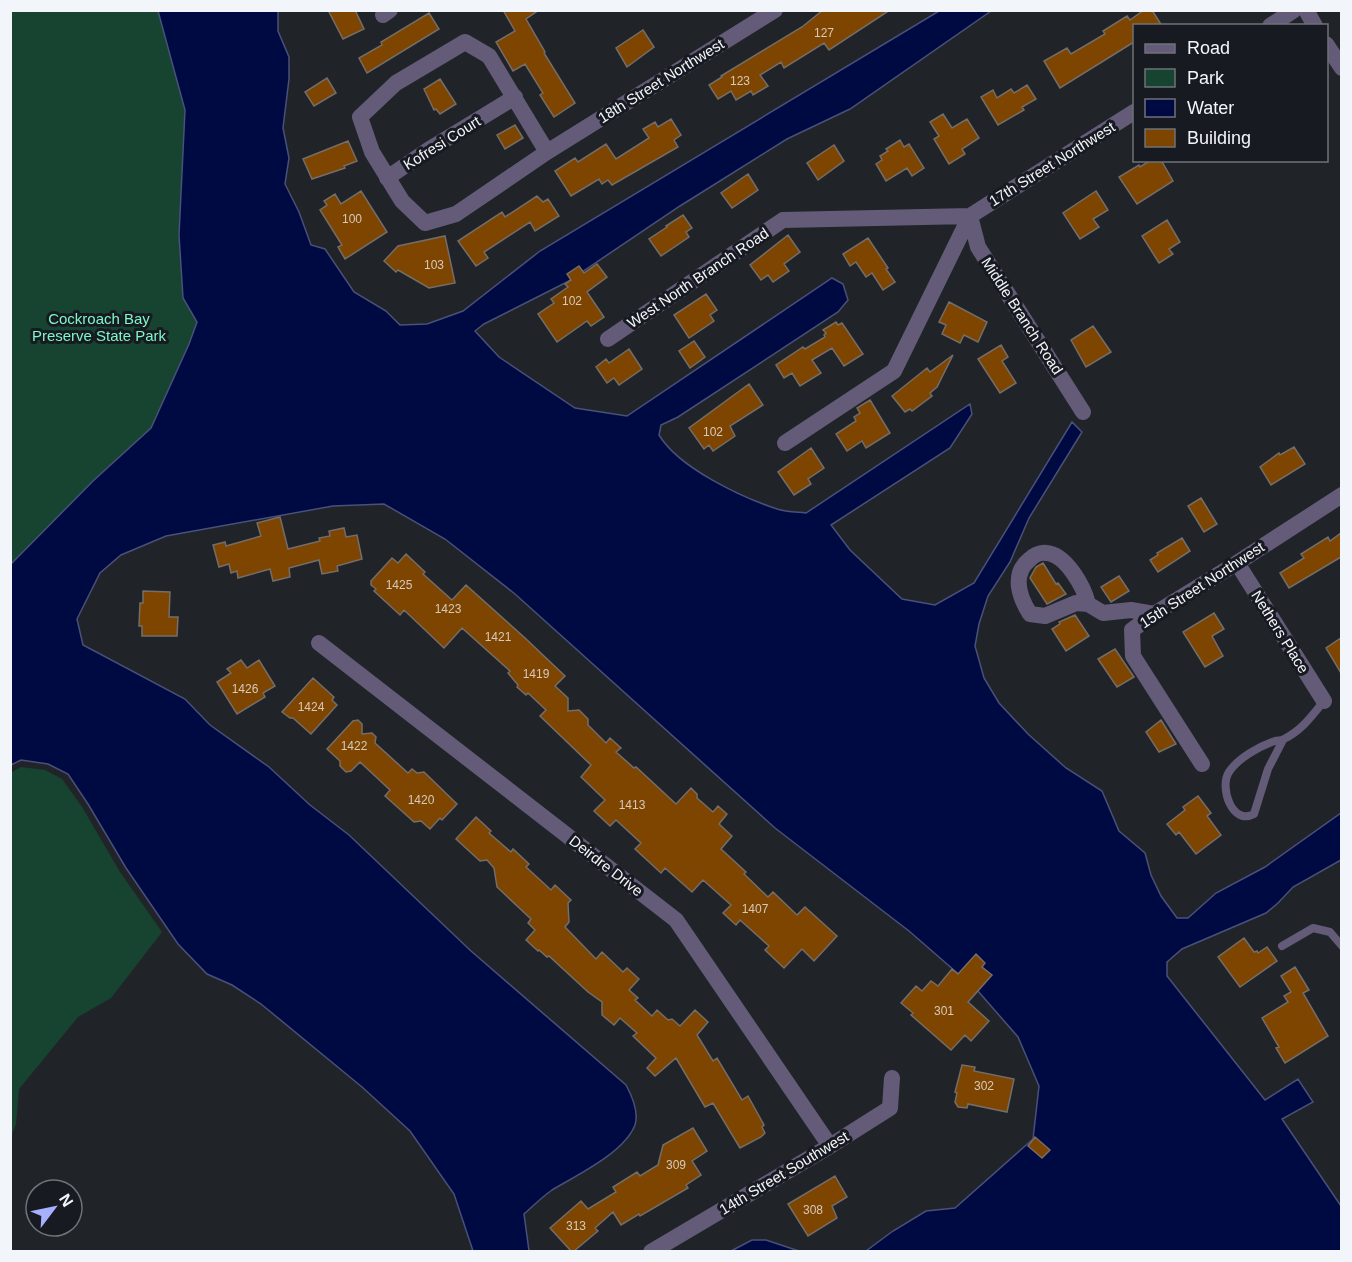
<svg xmlns="http://www.w3.org/2000/svg" width="1352" height="1262" viewBox="0 0 1352 1262" font-family="Helvetica,sans-serif">
  <style>
    .green { fill: #174331 }
    .water { fill: #000a42; stroke: #495079; stroke-width: 1.5 }
    .building { fill: #7e4500; stroke: #746d68; stroke-width: 1.5 }
    .lines { fill: none; stroke-linecap: round; stroke-linejoin: round }
    .service { stroke: #635b78; stroke-width: 8 }
    .minor { stroke: #635b78; stroke-width: 16 }
    .tertiary { stroke: #635b78; stroke-width: 16 }
    .labels { text-anchor: middle; stroke-width: 6; stroke-linejoin: round; paint-order: stroke }
    .number-label { font-size: 12px; fill: #d5c9bb }
    .street-label { font-size: 15px; fill: #f2f5f9; stroke: #171a20 }
    .park-label { font-size: 15px; fill: #7cf9c5; stroke: #171a20 }
  </style>
  <rect width="100%" height="100%" fill="#202429"/>
  <path class="green" d="M11 11H158L185 110 179 235 183 298 197 321 189 344 151 428 93 481 11 564Z
    M21 767 45 770 62 779 82 807 120 872 162 932 111 998 78 1017 19 1089 16 1124 11 1136 10 773Z"/>
  <path class="water" d="M158 11H278V31L289 57V79L283 128 289 158 285 184 299 212 311 245 325 249 354 292 386 311 400 325 427 324 463 311 540 251 939 11H991L850 109 787 139 680 206 567 282 484 324 475 331 499 357 575 408 627 416 832 278 843 284 848 300 838 312 678 417 661 425 659 435C679 468 741 497 777 509 786 512 797 512 806 513L970 404 972 414 950 448 831 525 850 550 902 599 935 605 974 583 1072 422 1082 432 1029 518 1010 562 988 596 979 624 975 646 984 678 999 703 1028 734 1066 768 1102 791 1119 831 1145 853 1151 875 1161 896 1177 918H1188L1216 893 1265 867 1341 813V860L1293 887 1278 903 1266 913 1182 949 1167 962V976L1265 1100 1298 1079 1313 1102 1282 1119 1341 1206V1251H866L893 1231 926 1211 955 1208 1033 1139 1039 1086 1018 1037 978 991 909 931 775 828 515 594 445 539 384 504 333 506 166 536 121 555 100 573 77 619 83 645 185 699 210 725 269 767 310 805 349 835 471 951 626 1085C632 1096 639 1112 635 1125 624 1153 577 1175 552 1190 542 1197 533 1206 524 1214L529 1251H473L454 1194 410 1131 362 1087 261 1004 232 985 207 974 178 944 126 868 88 804 68 774 48 764 21 760 11 765V564L93 481 151 428 189 344 197 322 183 298 179 235 185 110Z
    M752 1240H766L799 1251H731Z"/>
  <path class="building" d="M328 10H355L364 29 343 39Z
    M503 10H539L526 19 545 52 544 53 575 103 554 117 540 95 543 93 525 64 513 71 496 42 515 31Z
    M823 10H890L829 50 824 43 784 68 781 62 760 75 768 86 753 95 751 91 736 100 731 91 718 99 709 85 722 77 721 76 802 27Z
    M1144 10H1152L1162 26H1134V42L1060 88 1044 61 1067 48 1071 54 1105 34 1103 31 1127 16 1130 20Z
    M429 13 439 29 367 73 359 58 382 45 381 42Z
    M643 30 654 47 627 67 616 48Z
    M327 78 336 93 314 106 305 92Z
    M440 79 456 104 440 114 436 109 434 110 424 89Z
    M1027 85 1036 99 1022 107 1024 110 998 125 981 97 993 90 997 98 1011 89 1014 93Z
    M943 114 952 128 967 119 979 138 962 149 965 154 949 164 934 139 939 136 930 122Z
    M671 119 681 135 674 140 678 147 612 185 608 180 602 184 599 179 571 196 555 171 575 158 578 162 606 144 616 159 649 138 643 129 655 122 658 127Z
    M515 125 523 138 505 149 497 135Z
    M900 140 904 147 909 144 924 168 912 176 907 168 886 181 876 164 882 160 880 156 888 151 886 149Z
    M348 141 357 161 344 166 345 168 312 179 303 159Z
    M834 145 844 161 818 180 807 163Z
    M1151 160H1161L1173 181 1137 204 1119 177 1139 165 1140 167Z
    M748 174 758 190 732 208 721 193Z
    M361 191 387 232 345 259 338 247 342 245 320 210 327 205 324 201 335 194 341 204Z
    M1096 191 1108 210 1093 219 1099 227 1080 239 1063 213Z
    M537 196 543 202 548 199 559 216 535 231 530 222 484 252 488 258 476 266 458 241 502 212 505 217Z
    M683 215 692 228 686 232 689 237 661 256 649 239 667 227 666 226Z
    M1167 220 1180 242 1169 249 1173 254 1159 263 1142 236Z
    M788 235 800 252 784 264 789 271 773 282 768 275 761 280 750 265Z
    M445 236 455 283 429 288 398 270 396 272 384 261 398 246Z
    M868 238 888 268 886 269 895 282 883 290 872 273 866 277 856 262 850 266 843 254Z
    M597 264 607 277 587 292 604 317 591 326 587 321 557 342 538 314 554 303 551 299 568 287 565 284 571 280 567 274 579 266 584 273Z
    M706 294 717 310 710 315 714 321 689 338 674 315Z
    M949 302 987 322 978 342 964 335 960 343 942 334 946 325 939 322Z
    M836 322 838 325 842 323 863 354 844 366 832 348 812 360 821 373 800 386 792 373 784 378 776 365 803 347 805 349 825 337 824 335 826 333 823 330Z
    M1093 326 1111 352 1086 367 1071 340Z
    M694 341 705 357 690 368 679 351Z
    M1001 345 1008 357 1002 361 1016 383 1000 393 978 359Z
    M629 349 642 369 619 385 614 378 607 383 596 367 606 359 609 363Z
    M953 355 937 387 930 393 932 396 912 411 910 409 905 412 892 396 927 368 930 372Z
    M749 384 763 405 730 426 735 436 713 451 709 445 704 449 689 428Z
    M870 400 890 433 866 448 862 441 847 451 836 434 856 421 854 417 860 413 857 408Z
    M1294 447 1305 464 1271 485 1260 467 1279 453 1280 455Z
    M811 448 824 468 808 479 811 484 794 495 778 472Z
    M1201 498 1217 524 1204 532 1188 506Z
    M280 517 288 549 320 541 319 538 330 536 329 531 344 528 346 537 357 535 362 559 337 566 338 571 322 574 319 560 289 568 290 577 273 581 270 569 238 578 237 571 231 573 229 564 219 567 213 545 225 542 226 546 261 536 257 523Z
    M1341 533V557L1289 588 1280 573 1304 558 1301 554 1328 537 1330 541Z
    M1182 538 1190 551 1158 572 1150 560 1158 555 1157 553Z
    M406 554 425 572 423 574 452 600 466 585 525 638 565 676 555 686 568 698V711L579 710 588 719V725L606 743 610 738 621 748 616 752 634 768 636 767 676 804 691 788 697 794V798L713 812 718 806 727 814 719 824 732 836 721 849 746 872 744 874 768 897 773 892 797 915 805 907 837 936 814 961 802 949 784 968 765 950 769 946 740 920 736 925 723 913 731 905 703 880 692 892 665 868 661 873 635 849 641 843 616 820 610 826 594 811 605 800 581 777 591 765 540 716 546 710 528 693 526 695 517 687 518 685 508 673 510 671 462 628 444 648 404 610 400 615 374 591 376 589 371 585V581L392 558 398 563Z
    M1043 563 1056 584 1058 583 1066 594 1047 604 1030 578 1036 567Z
    M1119 576 1129 591 1111 602 1101 587Z
    M143 591 170 592 169 617H178L177 636H142V626H139L140 603H143Z
    M1214 613 1224 629 1212 636 1223 656 1205 667 1183 632Z
    M1075 615 1089 636 1066 651 1052 629 1060 624 1059 622Z
    M1341 638V673L1326 648Z
    M1115 649 1134 677 1117 687 1098 659Z
    M241 660 247 668 259 660 275 686 263 693 265 697 237 714 217 682 231 673 227 669Z
    M313 678 334 697 332 700 337 705 311 734 293 718H290L282 712Z
    M358 720 362 724V734L372 733 376 737 375 743 408 773 412 769 417 773 424 772 457 804 442 820 440 818 430 829 421 821 414 822 385 796 390 790 360 762 351 771 346 772 340 766V761L327 749 353 721Z
    M1161 720 1176 744 1159 752 1146 732Z
    M1198 796 1211 813 1207 816 1221 835 1196 854 1179 832 1176 835 1167 824 1185 810 1183 807Z
    M476 817 491 831 489 833 511 852 513 849 529 864 526 867 551 890 555 885 571 900 568 903 569 922 565 927 596 959 602 952 623 972 627 968 639 979 629 990 638 998 635 1000 652 1016 657 1010 668 1020 672 1019 680 1026 695 1010 708 1022 697 1035 713 1061 717 1058 742 1100 748 1096 764 1125 762 1127 765 1133 761 1137 740 1148 713 1103 705 1107 676 1058 655 1076 647 1068 656 1058 633 1036 637 1033 620 1018 614 1025 602 1015V1002L588 992 549 956 547 957 539 950 538 951 526 940 535 930 528 923 531 919 497 887 494 868 487 860 480 861 456 839Z
    M1244 938 1254 952 1257 951 1258 953 1267 947 1277 961 1240 987 1218 957Z
    M976 954 985 963 982 967 992 975 968 1002 989 1021 971 1041 965 1035 951 1050 911 1015 913 1013 901 1003 916 986 922 991 931 981 938 986 952 969 958 974Z
    M1295 967 1309 990 1303 993 1328 1036 1285 1063 1276 1048 1279 1047 1262 1018 1288 1002 1284 996 1291 992 1281 976Z
    M962 1065 975 1067 974 1071 1014 1079 1007 1112 968 1104 967 1108 958 1107 955 1102 957 1093 955 1092Z
    M693 1128 707 1151 692 1161 701 1175 686 1185 688 1188 640 1216 639 1214 621 1225 613 1212 595 1228 598 1231 574 1251H571L550 1228 581 1201 588 1209 616 1192 613 1187 637 1172 640 1176 658 1165 663 1145Z
    M1035 1137 1050 1150 1042 1158 1028 1146Z
    M835 1176 847 1197 832 1206 837 1218 808 1236 788 1204Z"/>
  <g class="lines">
    <path class="service" d="M1283 740 1268 769 1254 814C1232 826 1219 787 1229 772 1238 758 1260 746 1275 741 1279 740 1280 741 1284 739 1301 731 1312 716 1324 701
      M1282 946 1313 928 1330 932 1342 946"/>
    <path class="minor" d="M383 15 390 10
      M1270 26 1294 10
      M547 152 489 56 465 42 396 83 360 117 372 152 402 201 425 223 456 214 547 152 775 10
      M387 178 428 150 515 97
      M970 216 978 247 1083 412
      M970 216 1134 112
      M608 339 783 220 970 216
      M785 443 894 371 970 216
      M1237 563 1324 701
      M1088 604C1084 587 1066 554 1046 553 1040 552 1033 556 1029 560 1011 575 1020 598 1030 614L1045 616 1076 603 1088 604 1103 613 1131 610 1154 614
      M319 643 676 920 830 1146
      M1202 764 1133 656 1132 630 1154 614 1237 563 1342 495
      M651 1252 830 1146 890 1108 892 1078"/>
    <path class="tertiary" d="M1306 10 1315 26
      M1326 44 1342 68"/>
  </g>
  <g class="labels">
    <g class="number-label">
      <text x="824" y="37">127</text>
      <text x="740" y="85">123</text>
      <text x="352" y="223">100</text>
      <text x="434" y="269">103</text>
      <text x="572" y="305">102</text>
      <text x="713" y="436">102</text>
      <text x="399" y="589">1425</text>
      <text x="448" y="613">1423</text>
      <text x="498" y="641">1421</text>
      <text x="536" y="678">1419</text>
      <text x="245" y="693">1426</text>
      <text x="311" y="711">1424</text>
      <text x="354" y="750">1422</text>
      <text x="421" y="804">1420</text>
      <text x="632" y="809">1413</text>
      <text x="755" y="913">1407</text>
      <text x="944" y="1015">301</text>
      <text x="984" y="1090">302</text>
      <text x="676" y="1169">309</text>
      <text x="813" y="1214">308</text>
      <text x="576" y="1230">313</text>
    </g>
    <g class="street-label">
      <text transform="translate(661 81) rotate(-32)" y="5">18th Street Northwest</text>
      <text transform="translate(442 143) rotate(-32)" y="5">Kofresi Court</text>
      <text transform="translate(1052 164) rotate(-32)" y="5">17th Street Northwest</text>
      <text transform="translate(698 278) rotate(-34)" y="5">West North Branch Road</text>
      <text transform="translate(1022 316) rotate(57)" y="5">Middle Branch Road</text>
      <text transform="translate(1202 585) rotate(-33)" y="5">15th Street Northwest</text>
      <text transform="translate(1280 632) rotate(58)" y="5">Nethers Place</text>
      <text transform="translate(606 866) rotate(38)" y="5">Deirdre Drive</text>
      <text transform="translate(784 1173) rotate(-31)" y="5">14th Street Southwest</text>
    </g>
    <g class="park-label">
      <text x="99" y="324">Cockroach Bay<tspan x="99" dy="17">Preserve State Park</tspan></text>
    </g>
  </g>
  <rect width="1352" height="1262" fill="none" stroke="#f2f5f9" stroke-width="24"/>
  <rect x="1133" y="24" width="195" height="138" fill="#171a20" stroke="#6f7277" stroke-width="1.5"/>
  <rect x="1145" y="44" width="30" height="9" fill="#635b78" stroke="#6f7277" stroke-width="1.5"/>
  <text x="1187" y="54" font-size="18" fill="#f2f5f9">Road</text>
  <rect x="1145" y="69" width="30" height="18" fill="#174331" stroke="#6f7277" stroke-width="1.5"/>
  <text x="1187" y="84" font-size="18" fill="#f2f5f9">Park</text>
  <rect x="1145" y="99" width="30" height="18" fill="#000a42" stroke="#6f7277" stroke-width="1.5"/>
  <text x="1187" y="114" font-size="18" fill="#f2f5f9">Water</text>
  <rect x="1145" y="129" width="30" height="18" fill="#7e4500" stroke="#6f7277" stroke-width="1.5"/>
  <text x="1187" y="144" font-size="18" fill="#f2f5f9">Building</text>
  <g transform="translate(54 1208) rotate(58)"><circle r="28" fill="#171a20" stroke="#6f7277" stroke-width="1.5"/>
  <path d="M0-4.5L10 22L0 15L-10 22Z" fill="#a5b1fc"/>
  <text y="-9" font-size="16" font-weight="bold" text-anchor="middle" fill="#f2f5f9">N</text>
  </g>
</svg>
